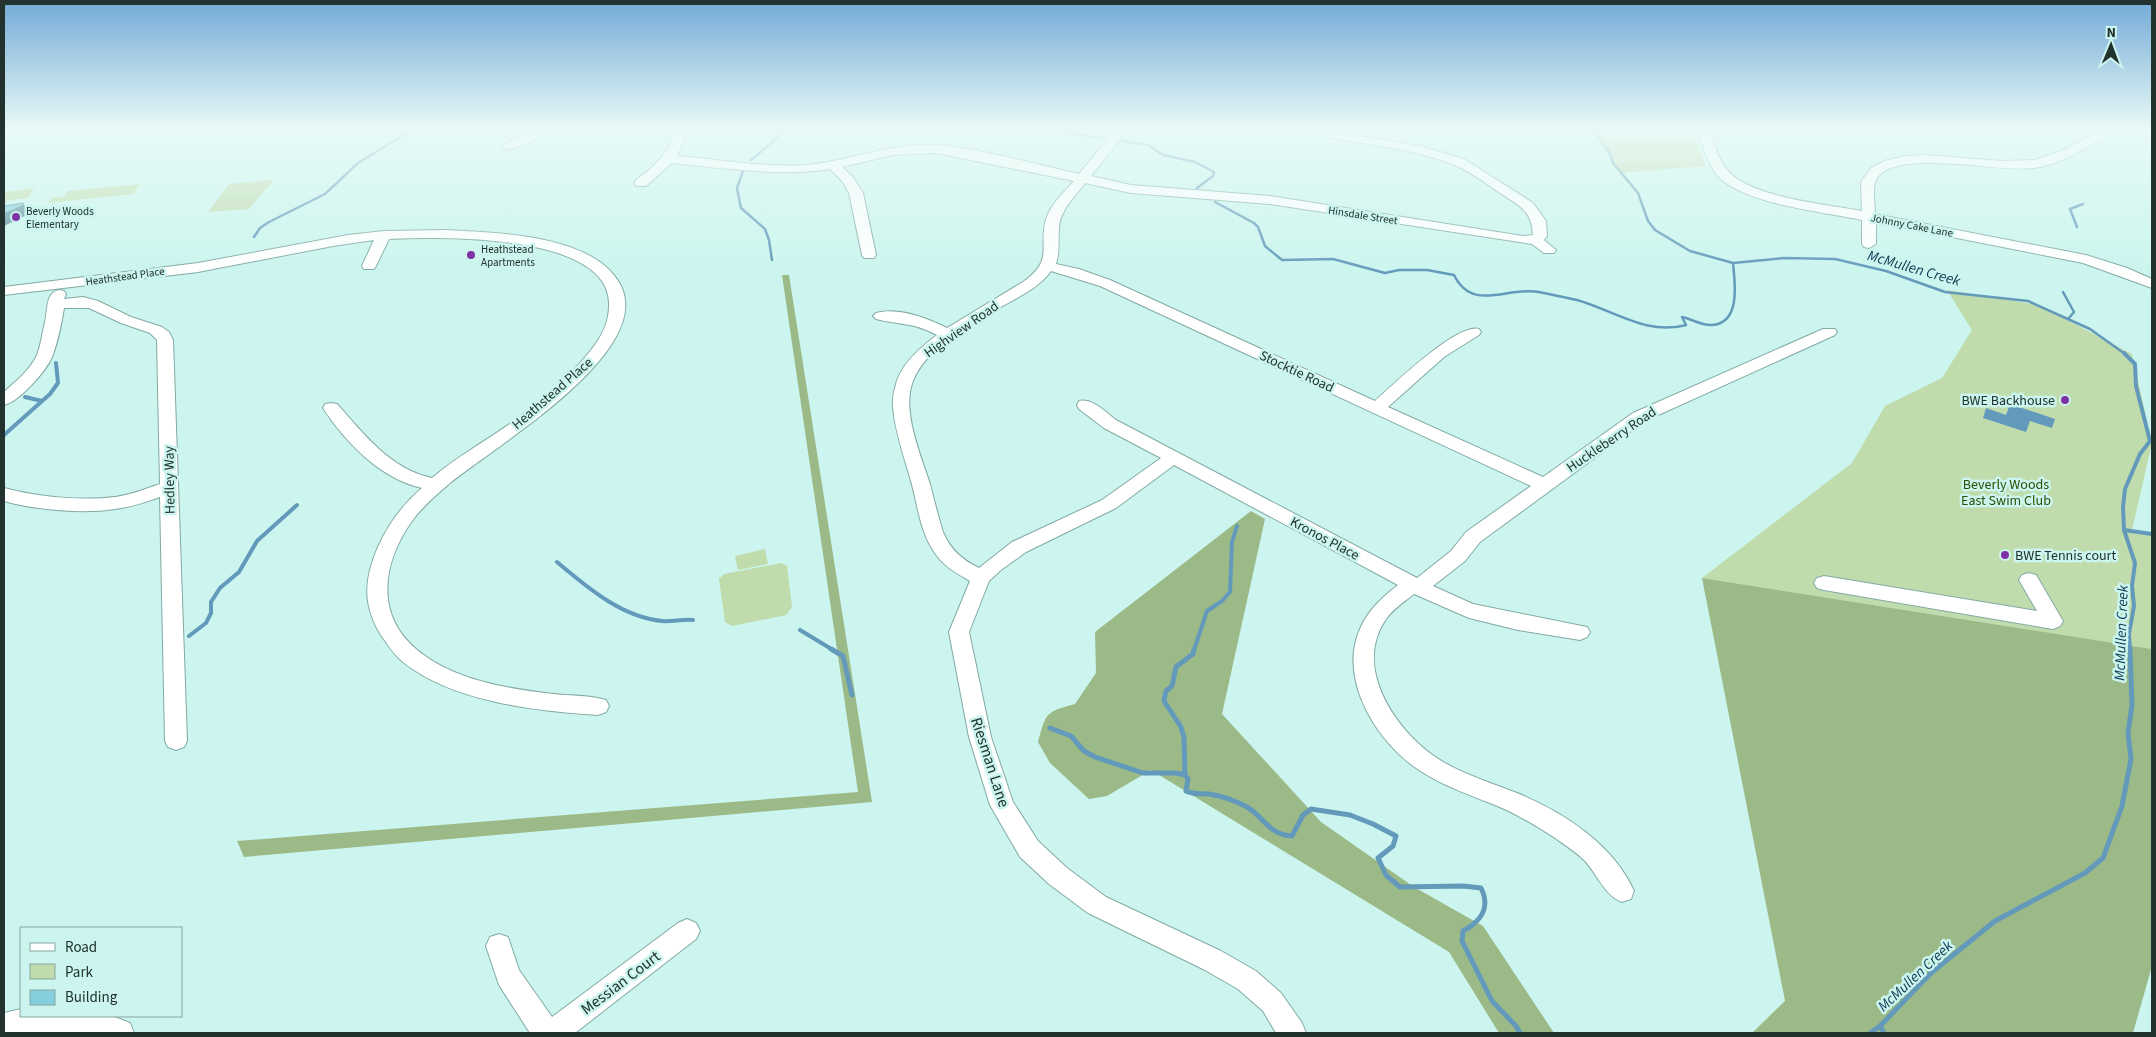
<svg xmlns="http://www.w3.org/2000/svg" width="2156" height="1037" viewBox="0 0 2156 1037" font-family="'Source Sans 3',sans-serif">
  <style>
    .green { fill: #c0dcad }
    .forest { fill: #9cba88 }
    .water { fill: #639abb }
    .lines { fill: none; stroke-linecap: round; stroke-linejoin: round }
    .stream-far2 { stroke: #639abb; stroke-width: 2.5 }
    .stream-far1 { stroke: #639abb; stroke-width: 4 }
    .stream { stroke: #639abb; stroke-width: 5 }
    .minor-casing { stroke: #82aaa4; stroke-width: 2 }
    .minor { fill: #fff; fill-rule: evenodd }
    .shaded-wall { fill: #5c919b }
    .building { fill: #84cfdd; stroke: #5c919b }
    .poi-dot { fill: #7e32a3; stroke: #cbf5ee; stroke-width: 2 }
    .labels { text-anchor: middle; stroke-width: 5; stroke-linejoin: round; paint-order: stroke }
    .far-poi-label { font-size: 11px; fill: #21322f; stroke: #cbf5ee; text-anchor: start }
    .far-street-label { font-size: 11px; fill: #21322f; stroke: #cbf5ee }
    .street-label { font-size: 14px; fill: #21322f; stroke: #cbf5ee }
    .poi-label { font-size: 14px; fill: #21322f; stroke: #cbf5ee; text-anchor: end }
    .park-label { font-size: 14px; fill: #2d5005; stroke: #cbf5ee }
    .water-label { font-size: 15px; font-style: italic; fill: #0f3d55; stroke: #cbf5ee }
    .near-street-label { font-size: 16px; fill: #21322f; stroke: #cbf5ee }
  </style>
  <rect width="100%" height="100%" fill="#cbf5ee"/>
  <path class="green" d="M1591 128H1691L1706 166 1620 173Z
    M274 180 249 209 208 212 229 184Z
    M140 184 133 194 48 203 53 198 63 197 68 191Z
    M34 188 28 198 4 201V192Z
    M1947 290 2039 305 2132 354 2152 443 2132 530 2152 535V649L1702 578 1852 463 1885 406 1942 378 1972 330Z
    M765 549 768 564 738 570 735 556Z
    M781 563 787 566 792 607 786 615 732 626 725 622 719 579 724 574Z"/>
  <path class="forest" d="M782 275H789L872 802 244 857 237 841 858 792Z
    M1251 511 1265 519 1222 714 1321 822 1414 887 1483 926 1554 1033H1499L1449 952 1151 770 1107 796 1089 799 1050 763 1038 742C1046 713 1045 712 1075 704L1096 673 1095 632Z
    M1702 578 2152 649V966L2133 1033H1752L1785 1001Z"/>
  <path class="water" d="M2010 404 2055 419 2052 428 2030 421 2026 432 1983 418 1986 408 2006 415Z"/>
  <g class="lines">
    <path class="stream-far2" d="M435 128H449
      M453 128H507
      M1054 128 1071 134 1103 138
      M1593 128 1610 154 1613 163 1638 193 1648 221 1655 230 1690 251 1733 263 1784 258 1835 259 1886 271 1945 292 2028 301 2090 329 2125 354
      M1122 141 1148 145 1163 155 1195 162 1214 172 1213 176 1197 188
      M751 160 777 138 785 128
      M743 171 737 188 741 208 765 229 769 240 772 260
      M1215 202 1254 223 1258 227 1265 246 1282 260 1333 259 1385 273 1399 270H1427L1454 275C1473 313 1507 286 1539 292 1552 295 1565 297 1577 300 1613 310 1647 336 1686 325L1682 317C1692 319 1702 326 1712 325 1741 323 1735 283 1733 263
      M2077 227 2070 209 2083 204
      M254 237 260 228 269 222 325 194 358 163 415 128
      M2063 292 2074 312 2069 318"/>
    <path class="stream-far1" d="M2124 353 2135 364 2136 386 2150 441 2140 454 2125 489 2123 507 2124 530 2135 563 2132 586 2134 606 2129 634 2130 650
      M25 397 42 401
      M4 435 50 394 58 383 56 363
      M2124 530 2152 534
      M557 562C587 587 621 617 662 621 672 622 682 619 693 620
      M800 630 833 650
      M189 636 206 623 211 613V602L220 588 239 572 257 541 297 505
      M1194 650 1207 611 1222 601 1230 592 1232 542 1237 526"/>
    <path class="stream" d="M831 649 843 656 852 695
      M1194 649 1193 654 1176 667 1172 686 1166 691 1164 701 1181 727 1184 738 1185 775 1188 779 1186 791C1194 795 1201 793 1209 794 1222 796 1236 801 1247 807 1264 817 1269 835 1292 836L1303 815 1311 809 1350 815 1373 824 1396 836 1393 846 1378 858 1386 875 1400 887 1463 886 1481 888C1491 908 1481 921 1463 931L1462 941 1492 1001 1516 1026 1520 1033
      M1050 728 1071 736 1084 751 1095 757 1143 773H1176L1185 775
      M1880 1026 1884 1033
      M1870 1033 1880 1026 1931 973 1995 921 2085 873 2103 858 2122 806 2131 759 2128 733 2132 705 2130 649"/>
    <g class="minor-casing">
      <path id="minor" d="M535 128H549C540 139 522 146 508 150L502 146Z
        M677 128H689L677 156C716 159 767 168 806 165 850 161 892 142 937 145 983 149 1034 164 1079 174L1117 128H1129L1091 176 1131 185 1270 196 1523 236 1533 235C1532 210 1518 205 1500 193 1485 183 1470 171 1454 165 1406 145 1345 143 1294 131L1292 128H1313L1420 146 1464 159 1533 203 1546 221 1547 236 1544 240 1556 250 1554 253H1544L1532 244 1270 204 1131 193 1085 183C1075 197 1060 210 1059 228 1058 240 1060 251 1056 264L1079 269 1110 280 1375 401C1393 385 1457 323 1479 329L1481 332 1479 335 1444 357 1388 407 1543 477 1633 413 1823 329H1835L1837 332 1835 335 1645 421 1480 542 1465 561 1433 586 1473 604 1587 627 1590 632 1587 637 1580 640 1518 630 1469 618 1414 594C1405 601 1393 609 1386 619 1353 667 1394 728 1434 756 1458 773 1489 782 1517 793 1563 812 1613 844 1634 891L1631 899 1622 902C1605 896 1597 874 1585 861 1576 852 1565 845 1555 838 1538 827 1520 816 1502 808 1474 796 1444 787 1419 770 1379 744 1340 684 1358 634 1365 613 1381 598 1398 585L1174 465 1116 508 1026 552 1001 570 989 581 969 632 991 737 1013 802 1038 841 1067 868 1106 897 1221 951 1256 971 1281 993 1302 1023 1306 1033H1276L1263 1011 1238 989 1203 969 1088 913 1049 884 1020 857 990 805 969 737 949 632 970 581C958 574 945 567 937 556 920 534 918 506 911 481 904 456 895 432 893 407 892 399 894 391 896 384 901 364 921 347 937 335 913 322 899 325 876 319L873 316 876 313C898 307 927 318 947 328L1023 282C1055 259 1038 248 1046 219 1051 204 1064 192 1074 181L936 153 893 155 842 167 853 177 863 193 876 255 874 258H864L862 255 849 193 843 182 830 169C777 177 724 168 672 163L646 186H636L634 183 636 180C658 164 668 153 677 128ZM1051 271 1100 286 1531 486 1466 532 1451 551 1417 578 1116 420C1105 412 1093 398 1079 401L1077 405 1079 409 1104 428 1161 458 1102 500 1012 542 979 568C962 560 950 549 943 532 938 516 934 500 930 484 921 456 901 410 913 381 925 350 962 331 989 314 1009 301 1037 291 1051 271Z
        M1696 128H1708C1715 141 1717 159 1727 170 1751 198 1826 204 1862 211L1861 182 1871 168 1884 161 1906 156 1925 155 2002 161 2035 160 2064 150 2104 128H2118L2116 131C2089 145 2065 164 2034 168 1999 173 1892 147 1876 180 1872 188 1875 205 1875 214L2086 255 2127 268 2152 279V288L2083 263 1876 222V244L1869 248 1864 247 1862 244V220C1825 212 1740 204 1716 174 1706 160 1703 143 1696 128Z
        M447 230C497 233 595 234 621 286 654 354 490 449 449 484 436 495 422 507 412 521 383 562 374 613 416 649 452 680 508 689 554 694 571 696 590 695 606 700L609 706 606 712 598 715C536 711 453 702 403 662 393 654 386 642 379 632 368 612 364 593 370 570 378 539 397 509 422 488 381 479 345 442 323 408L325 404 331 403 337 404C365 435 390 469 432 478 460 454 493 437 522 415 546 397 572 374 591 350 601 338 609 322 609 306 612 232 437 237 389 239L376 266 374 269H364L362 266 374 240 333 246 198 272 4 295V287L198 263 348 235 384 231Z
        M59 290 64 291 66 294 64 299 83 297 98 301 131 317 162 327 169 332 173 340 187 741 184 747 176 750 168 747 165 741 160 497C146 502 131 507 115 509 83 514 35 510 4 501V488C38 497 80 501 115 497 131 495 145 489 160 484L157 340 150 333 121 323 89 308H64C62 321 57 345 52 357 46 371 19 402 4 405V392C15 382 29 371 36 357 41 347 42 333 45 322 48 311 45 293 59 290Z
        M2029 573 2036 575 2060 616 2063 621 2060 626 2053 629 1824 590 1817 588 1814 583 1817 578 1824 576 2037 611 2019 580 2022 575Z
        M687 919 696 923 700 931 696 939 575 1033H530L499 985 486 946 490 937 499 934 508 937 519 970 552 1017 678 923Z
        M21 1009V1016H112L130 1023 134 1033H4V1013Z"/>
    </g>
    <use href="#minor" class="minor"/>
  </g>
  <path class="shaded-wall" d="M23 203 29 214 4 226V214Z"/>
  <path class="building" d="M23 203 24 205 4 214V206Z"/>
  <linearGradient id="sky" x2="0" y2="1"><stop stop-color="#73aad6"/><stop offset="0.47" stop-color="#e8faf7"/><stop offset="1" stop-color="#e8faf7" stop-opacity="0"/></linearGradient>
  <rect width="2156" height="273" fill="url(#sky)"/>
  <g class="poi-dot">
    <circle cx="16" cy="217" r="5"/>
    <circle cx="471" cy="255" r="5"/>
    <circle cx="2065" cy="400" r="5"/>
    <circle cx="2005" cy="555" r="5"/>
  </g>
  <g class="labels">
    <g class="far-poi-label">
      <text x="26" y="215">Beverly Woods<tspan x="26" dy="13">Elementary</tspan></text>
      <text x="481" y="253">Heathstead<tspan x="481" dy="13">Apartments</tspan></text>
    </g>
    <g class="far-street-label">
      <text transform="translate(1363 215) rotate(9)" y="4">Hinsdale Street</text>
      <text transform="translate(1912 225) rotate(11)" y="4">Johnny Cake Lane</text>
      <text transform="translate(125 276) rotate(-8)" y="4">Heathstead Place</text>
    </g>
    <g class="street-label">
      <text transform="translate(961 329) rotate(-35)" y="5">Highview Road</text>
      <text transform="translate(1297 371) rotate(25)" y="5">Stocktie Road</text>
      <text transform="translate(552 393) rotate(-41)" y="5">Heathstead Place</text>
      <text transform="translate(1611 439) rotate(-34)" y="5">Huckleberry Road</text>
      <text transform="translate(169 480) rotate(-91)" y="5">Hedley Way</text>
      <text transform="translate(1325 538) rotate(28)" y="5">Kronos Place</text>
    </g>
    <g class="poi-label">
      <text x="2055" y="405">BWE Backhouse</text>
      <text x="2015" y="560" text-anchor="start">BWE Tennis court</text>
    </g>
    <g class="park-label">
      <text x="2006" y="489">Beverly Woods<tspan x="2006" dy="16">East Swim Club</tspan></text>
    </g>
    <g class="water-label">
      <text transform="translate(1914 268) rotate(16)" y="5">McMullen Creek</text>
      <text transform="translate(2121 633) rotate(-88)" y="5">McMullen Creek</text>
      <text transform="translate(1915 976) rotate(-43)" y="5">McMullen Creek</text>
    </g>
    <g class="near-street-label">
      <text transform="translate(991 762) rotate(72)" y="6">Riesman Lane</text>
      <text transform="translate(620 982) rotate(-37)" y="6">Messian Court</text>
    </g>
  </g>
  <rect width="2156" height="1037" fill="none" stroke="#21322f" stroke-width="10"/>
  <rect x="20" y="927" width="162" height="90" fill="#cbf5ee" stroke="#87a7a2"/>
  <rect x="30" y="943" width="25" height="8" fill="#ffffff" stroke="#87a7a2"/>
  <text x="65" y="952" font-size="15" fill="#21322f">Road</text>
  <rect x="30" y="964" width="25" height="15" fill="#c0dcad" stroke="#87a7a2"/>
  <text x="65" y="977" font-size="15" fill="#21322f">Park</text>
  <rect x="30" y="990" width="25" height="15" fill="#84cfdd" stroke="#87a7a2"/>
  <text x="65" y="1002" font-size="15" fill="#21322f">Building</text>
  <g transform="translate(2111 45) rotate(1)" stroke="#cbf5ee" stroke-width="4" paint-order="stroke">
  <path d="M0-4L9 19L0 12L-9 19Z" fill="#21322f"/>
  <text y="-8" font-size="14" font-weight="bold" text-anchor="middle" fill="#21322f">N</text>
  </g>
</svg>
